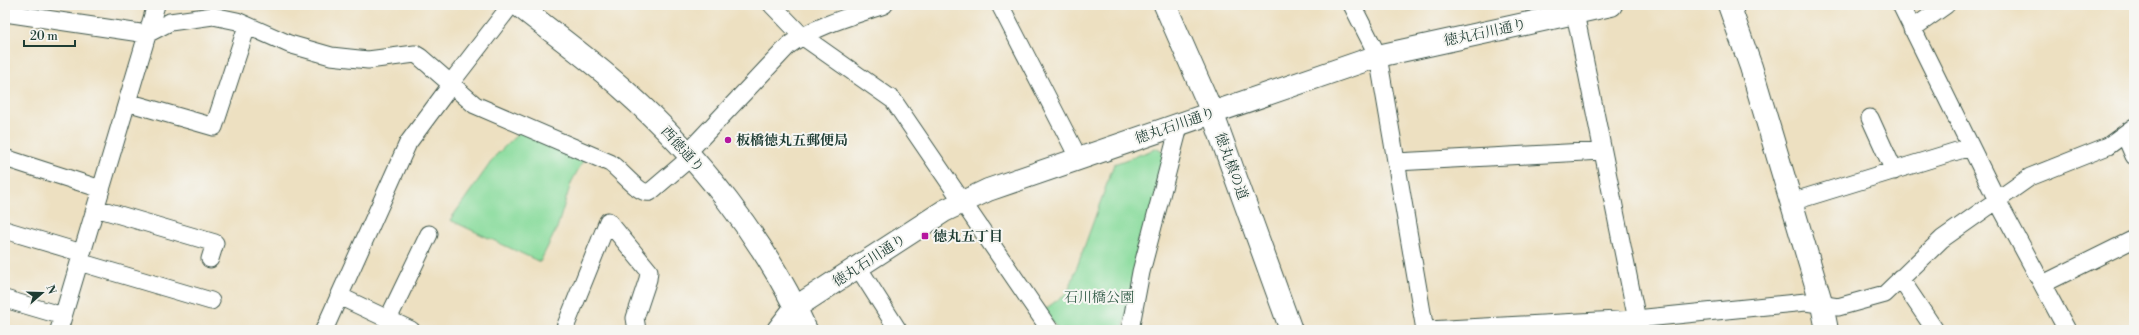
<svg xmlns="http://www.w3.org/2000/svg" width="2139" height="335" viewBox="0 0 2139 335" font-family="'Libre Bodoni','Noto Serif JP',serif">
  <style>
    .green { fill: #8adc9d; stroke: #548c68 }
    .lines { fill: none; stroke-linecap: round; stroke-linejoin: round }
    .street-casing { stroke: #3e5549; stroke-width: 19 }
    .secondary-casing { stroke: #3e5549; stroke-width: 24 }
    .street { stroke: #fff; stroke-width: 17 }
    .secondary { stroke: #fff; stroke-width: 22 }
    .poi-dot { fill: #b5179e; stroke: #f6f6f2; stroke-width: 1.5 }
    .labels { text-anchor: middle; stroke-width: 4; stroke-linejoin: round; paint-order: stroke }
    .street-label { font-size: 14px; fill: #1f3d34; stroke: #f6f6f2 }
    .poi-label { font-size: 14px; font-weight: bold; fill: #1f3d34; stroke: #f6f6f2; text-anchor: start }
    .park-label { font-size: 14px; fill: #345d49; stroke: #f6f6f2 }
  </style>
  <rect width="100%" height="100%" fill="#f6f6f2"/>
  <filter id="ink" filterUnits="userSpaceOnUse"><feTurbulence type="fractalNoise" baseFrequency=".025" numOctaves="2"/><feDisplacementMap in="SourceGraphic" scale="8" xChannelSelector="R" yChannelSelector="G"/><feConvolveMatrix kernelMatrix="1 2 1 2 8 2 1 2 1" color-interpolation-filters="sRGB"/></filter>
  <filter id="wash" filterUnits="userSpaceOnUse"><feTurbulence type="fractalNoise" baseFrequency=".012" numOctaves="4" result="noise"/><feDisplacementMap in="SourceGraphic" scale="16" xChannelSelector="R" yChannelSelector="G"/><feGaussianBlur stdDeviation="0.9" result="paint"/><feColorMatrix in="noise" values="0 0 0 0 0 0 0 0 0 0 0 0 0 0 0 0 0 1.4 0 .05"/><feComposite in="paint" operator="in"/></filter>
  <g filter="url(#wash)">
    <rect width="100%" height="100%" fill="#ede0c1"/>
    <path class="green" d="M522 130 585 157 571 183 557 228 540 262 450 220 496 155Z
      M1158 148 1166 154 1123 330H1058L1044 310 1068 292 1114 164Z"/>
  </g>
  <g filter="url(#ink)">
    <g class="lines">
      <g class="street-casing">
        <path id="street" d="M772 5 802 36 893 100 1050 330
          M1000 5 1079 159
          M1352 5 1378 56 1425 330
          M1572 5 1575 13 1639 330
          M1901 5 1997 200 2067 330
          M5 13 147 34 170 22 213 16 237 21 289 44 331 56 368 60 415 54 420 57 475 105 610 163C621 170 639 195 650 192L691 157
          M1912 29 1946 5
          M450 84 511 5
          M127 102 214 127 247 26
          M1870 118 1894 171
          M2125 135 2134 156
          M687 153 789 45C817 25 852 16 884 5
          M5 158 101 189
          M1396 162 1603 151
          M1791 202 1970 147
          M96 208 215 243 210 259
          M5 230 82 253
          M79 262 211 301
          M858 267 898 330
          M1900 278 1935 330
          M2043 284 2134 239
          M339 296 411 330
          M5 299 63 316
          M388 319 429 234
          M59 330 156 5
          M324 330 408 143 451 85
          M564 330 608 221 649 271 648 279 635 318 637 330
          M1130 330 1141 272 1180 123
          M1428 330 1636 319 1806 302 1838 307 1885 294 1942 239 2030 177 2108 146 2134 127"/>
      </g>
      <g class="secondary-casing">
        <path id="secondary" d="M518 5C553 33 591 60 624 90 699 157 765 239 806 330
          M1165 5 1212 112 1291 330
          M1729 5 1751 67 1822 305 1827 330
          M778 330 796 307 944 211 988 190 1378 56 1611 5"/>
      </g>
      <use href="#street" class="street"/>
      <use href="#secondary" class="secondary"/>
    </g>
  </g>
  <g class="poi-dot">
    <circle cx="728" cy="140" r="4"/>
    <rect x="921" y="232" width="8" height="8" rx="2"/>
  </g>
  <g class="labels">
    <g class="street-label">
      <text transform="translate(1485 32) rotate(-12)" y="5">徳丸石川通り</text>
      <text transform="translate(1175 125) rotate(-19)" y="5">徳丸石川通り</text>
      <text transform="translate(683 149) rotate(48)" y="5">西徳通り</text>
      <text transform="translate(1232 166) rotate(70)" y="5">徳丸槙の道</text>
      <text transform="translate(869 260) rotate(-33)" y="5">徳丸石川通り</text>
    </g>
    <g class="poi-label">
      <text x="736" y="145">板橋徳丸五郵便局</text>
      <text x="933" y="241">徳丸五丁目</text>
    </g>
    <g class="park-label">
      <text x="1099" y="302">石川橋公園</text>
    </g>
  </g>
  <rect width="2139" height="335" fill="none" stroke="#f6f6f2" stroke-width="20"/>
  <g transform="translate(42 293) rotate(70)" stroke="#f6f6f2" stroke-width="3" paint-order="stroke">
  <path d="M0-3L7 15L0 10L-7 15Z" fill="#1f3d34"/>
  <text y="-6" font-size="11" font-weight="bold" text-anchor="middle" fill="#1f3d34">N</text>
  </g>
  <path d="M24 40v6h51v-6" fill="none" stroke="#1f3d34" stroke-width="2"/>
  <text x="30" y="40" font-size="12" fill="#1f3d34" stroke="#f6f6f2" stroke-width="3" paint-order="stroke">20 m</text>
</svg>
